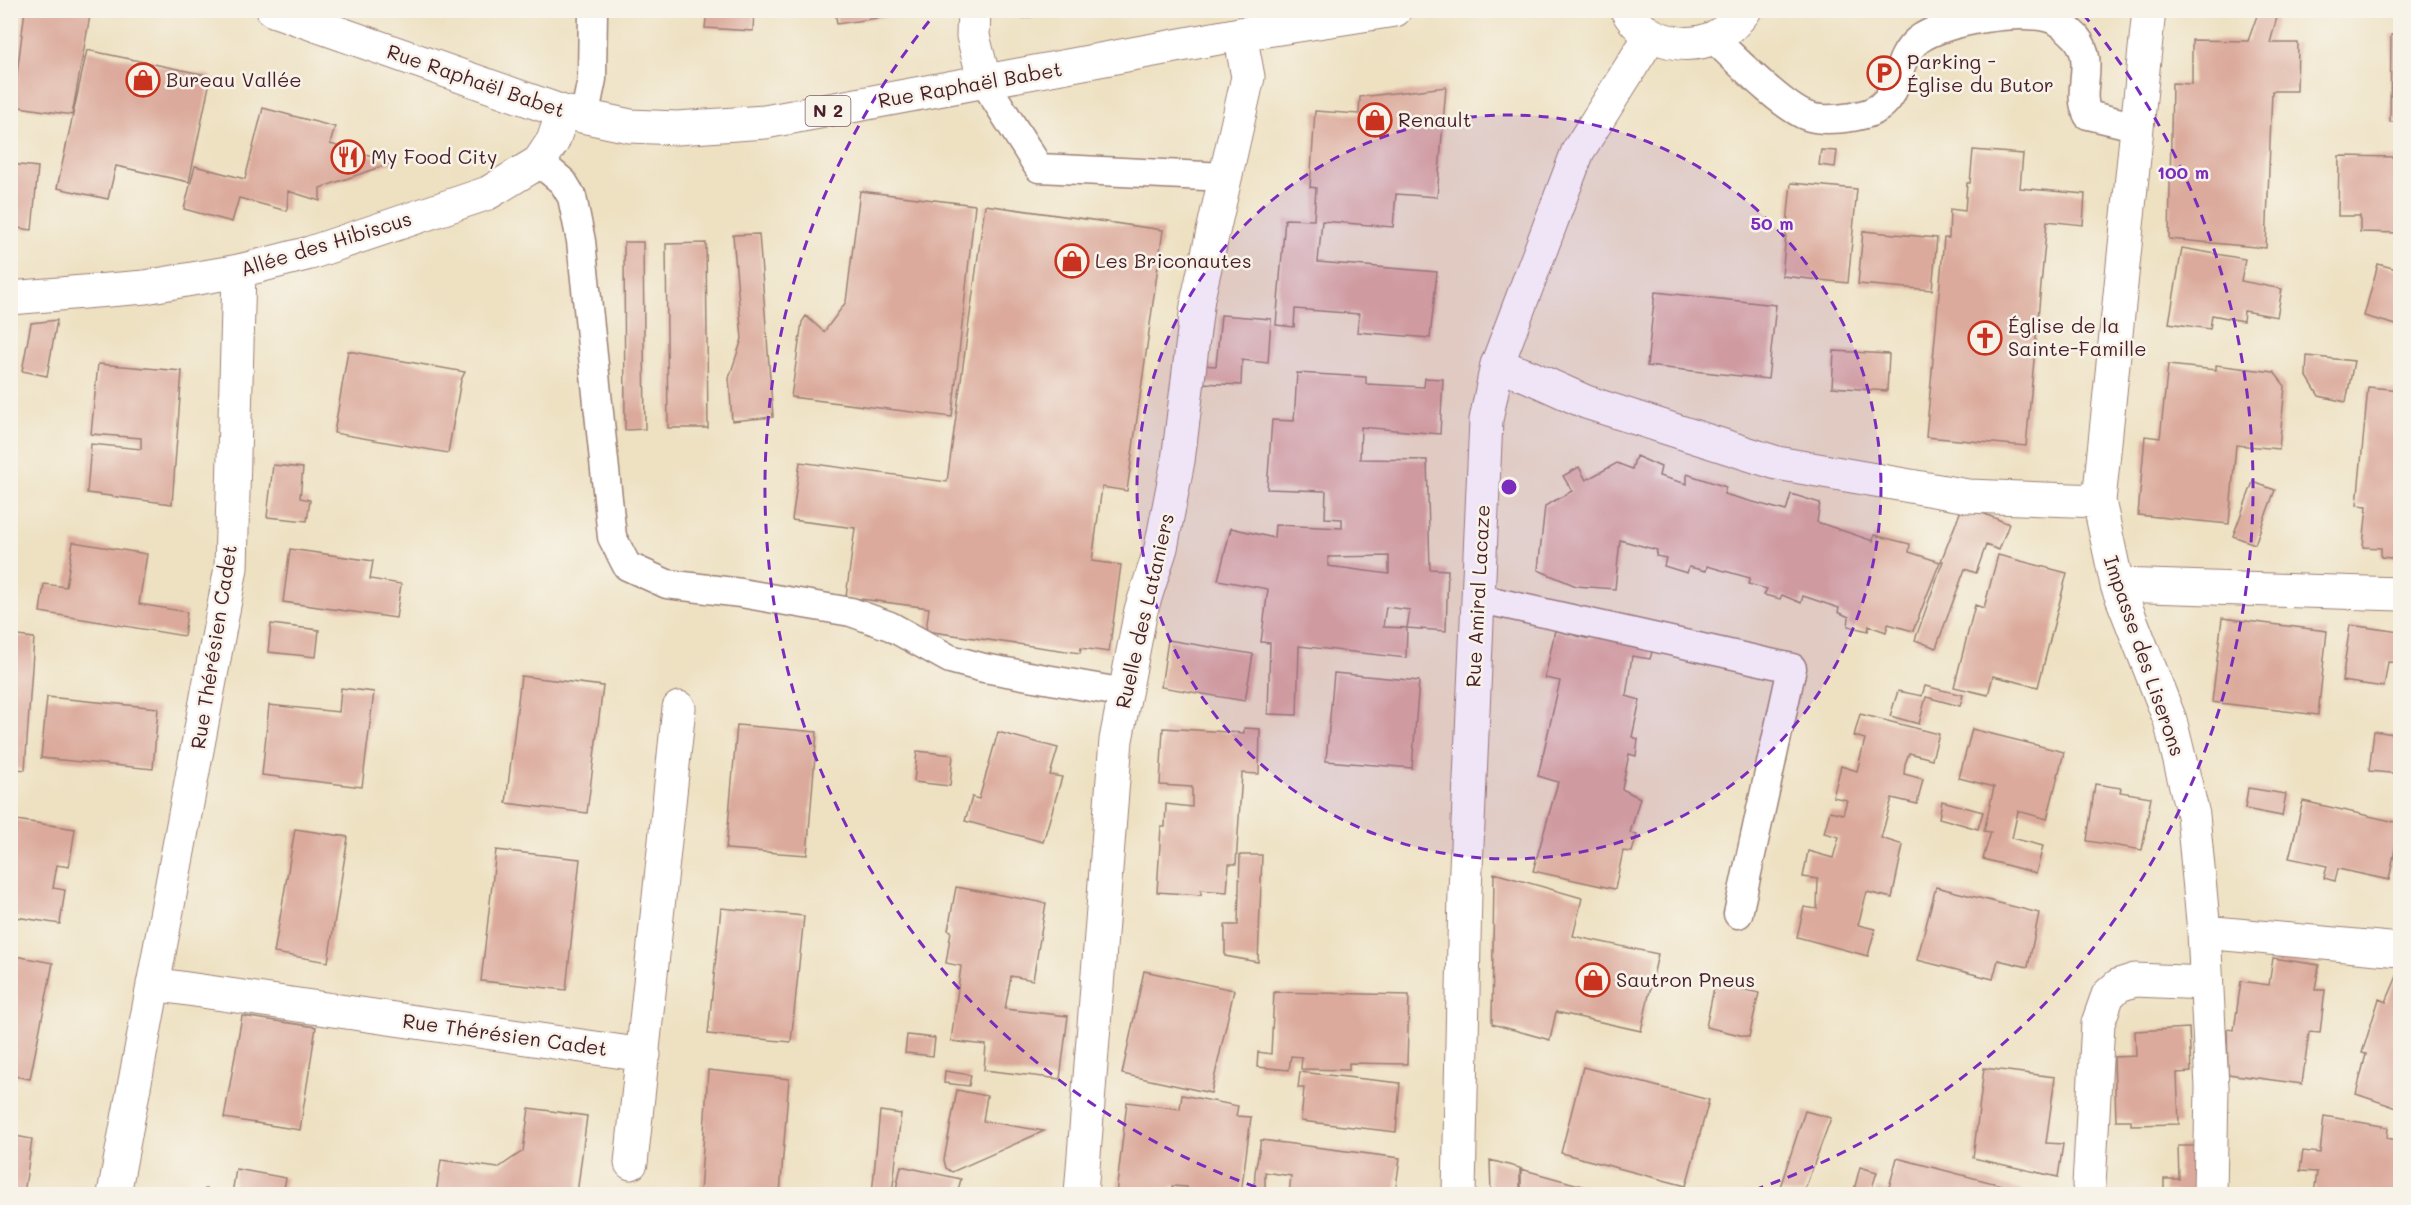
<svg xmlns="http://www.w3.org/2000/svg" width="2411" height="1205" viewBox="0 0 2411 1205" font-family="Mali,sans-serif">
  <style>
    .building { fill: #dbaa9c; fill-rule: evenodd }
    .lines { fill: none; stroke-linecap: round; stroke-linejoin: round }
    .service-casing { stroke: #9c8076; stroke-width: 31 }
    .minor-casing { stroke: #9c8076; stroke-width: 35 }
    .tertiary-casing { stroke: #9c8076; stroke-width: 35 }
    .primary-casing { stroke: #9c8076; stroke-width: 35 }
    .service { stroke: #fff; stroke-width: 28 }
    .minor { stroke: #fff; stroke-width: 33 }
    .tertiary { stroke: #fff; stroke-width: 33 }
    .primary { stroke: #fff; stroke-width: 33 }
    .ring { fill: none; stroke: #7b2cbf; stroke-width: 3; stroke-dasharray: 10 8 }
    .labels { text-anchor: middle; stroke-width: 5; stroke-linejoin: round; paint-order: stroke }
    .shield { fill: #f7f3e8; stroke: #7e5f64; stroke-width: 1.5 }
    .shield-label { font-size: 18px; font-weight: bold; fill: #4a1f2b }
    .poi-label { font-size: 20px; fill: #4a1f2b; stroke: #f7f3e8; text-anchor: start }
    .street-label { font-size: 20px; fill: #4a1f2b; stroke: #f7f3e8 }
    .centre { fill: #7b2cbf; stroke: #f7f3e8; stroke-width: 3 }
    .ring-label { font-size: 18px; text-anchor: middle; font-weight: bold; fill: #7b2cbf; stroke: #f7f3e8; stroke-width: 5; stroke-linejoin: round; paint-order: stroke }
  </style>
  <rect width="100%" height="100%" fill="#f7f3e8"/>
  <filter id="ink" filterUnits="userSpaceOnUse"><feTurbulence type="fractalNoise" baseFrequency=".0167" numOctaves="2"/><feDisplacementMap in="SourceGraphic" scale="12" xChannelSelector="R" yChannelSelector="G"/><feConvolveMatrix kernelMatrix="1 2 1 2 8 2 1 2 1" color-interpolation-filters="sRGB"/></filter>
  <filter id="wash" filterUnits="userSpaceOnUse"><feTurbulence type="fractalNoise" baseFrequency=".008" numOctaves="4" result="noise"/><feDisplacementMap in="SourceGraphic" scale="24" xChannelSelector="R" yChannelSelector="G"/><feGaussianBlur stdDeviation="1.35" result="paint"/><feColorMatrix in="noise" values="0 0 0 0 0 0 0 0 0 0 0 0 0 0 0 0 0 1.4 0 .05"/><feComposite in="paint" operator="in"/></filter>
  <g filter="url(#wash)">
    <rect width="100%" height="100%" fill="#eee1c2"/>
    <g id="blocks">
      <path class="building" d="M25 10H91L72 115 13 106Z
        M707 10H754L753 31 705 28Z
        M835 10H918V12L837 24Z
        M1021 10H1062V12L1022 18Z
        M2259 10H2279L2270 43H2298L2297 91H2272L2266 248 2169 239 2172 83 2192 84V40L2248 41Z
        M2391 35H2400V122H2390Z
        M87 50 211 76 189 182 116 166 108 199 57 188Z
        M1446 87 1437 197 1396 194 1393 227 1322 221 1318 262 1437 272 1430 338 1357 332 1359 314 1295 309 1294 327 1276 325 1285 219 1314 220 1316 188 1310 187 1315 111 1359 114 1360 97Z
        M263 108 335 127 330 144 394 162 320 188V201L288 191 287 211 239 198 232 222 184 209 195 166 245 179Z
        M1821 150 1837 151 1835 167 1819 165Z
        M1973 150 2023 154 2020 188 2085 194 2083 225 2047 221 2026 446 1926 437 1944 238H1949L1950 209 1965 211 1967 183H1970Z
        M2339 156 2400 157V233L2360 232V216H2338Z
        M10 164 38 167 32 230 10 227Z
        M1791 183 1857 189 1848 283 1782 276Z
        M860 191 975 205 952 417 791 397 802 322 806 316 824 332 846 302Z
        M985 205 1163 230 1127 491 1102 487 1092 561 1121 565 1109 652 1081 648 1080 653 926 631 929 608 846 597 855 528 792 520 800 462 947 482Z
        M1863 231 1937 238 1932 290 1858 284Z
        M759 234 773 417 732 421 729 378 742 339 733 235Z
        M624 242H643L645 429 625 430Z
        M706 243 708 428H668L666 244Z
        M2182 248 2245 259 2241 281 2282 289 2277 317 2244 311 2243 321 2212 315 2210 329 2169 323Z
        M2378 264 2400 270V326L2364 316Z
        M1655 292 1776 305 1768 379 1647 366Z
        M1221 315 1271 319 1268 363 1242 360 1241 385 1201 383V365L1216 366Z
        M57 320 47 376 22 371 31 323Z
        M348 351 465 372 461 380 448 453 334 433Z
        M1834 351 1889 354 1887 391 1832 387Z
        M2307 356 2354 361 2346 402 2319 396 2306 375Z
        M98 364 182 371 172 504 87 493 91 444 141 449V438L91 434Z
        M2168 365 2216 370V365L2274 372 2285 386 2279 449 2236 445 2229 524 2138 515 2145 436 2160 438Z
        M1297 373 1366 377V384L1424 387 1425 378 1443 379 1440 434 1361 427 1360 459 1427 460 1430 569 1448 570 1446 631 1407 628 1410 610 1386 607 1383 627 1407 628 1406 658 1299 646 1297 715 1268 714 1270 643 1261 642 1268 589 1218 580 1231 528 1274 538 1275 525 1342 528V519L1325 518 1326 491 1267 489 1272 420 1294 421ZM1389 556V574L1328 566V557Z
        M2368 387 2400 390V559L2381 557V548L2363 547 2367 506 2357 505Z
        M1636 456 1661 467 1659 476 1687 484V474L1726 487 1724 494 1786 511 1791 494 1820 503 1817 522 1873 541 1874 535 1910 544 1909 552 1940 562 1913 631 1888 624 1886 632 1869 626 1868 631 1848 626 1849 617 1838 612 1839 608 1803 596 1801 603 1782 595 1780 599 1764 595 1767 589 1748 584 1750 578 1707 566 1706 571 1689 567 1687 573 1664 566 1666 558 1656 556 1657 550 1620 540 1615 589 1576 586 1538 570 1545 506 1572 491 1563 476 1579 467 1586 480 1617 463 1632 469Z
        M273 465 303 468 300 498 310 500 307 521 267 517Z
        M2253 482 2275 490 2255 544 2233 536Z
        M1963 505 2009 524 1999 550 1986 545 1976 573 1965 569 1936 648 1915 640 1943 561H1941Z
        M73 542 147 554 139 604 187 612 184 636 40 612 44 584 66 587Z
        M290 549 373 561 370 579 401 584 396 618 283 602Z
        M1998 555 2067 573 2038 687 1993 676 1988 695 1954 687 1975 605 1984 608Z
        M2222 618 2327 631 2318 715 2212 702Z
        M271 624 319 630 316 657 268 652Z
        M2350 625 2400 632V663L2388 662 2384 687 2342 681Z
        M1555 630 1589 639 1601 632 1642 640 1652 652 1650 659 1632 656 1626 696 1640 700 1632 737 1638 739 1636 756 1629 754 1622 789 1640 798 1630 833 1637 835 1632 852 1623 851 1615 889 1533 871 1558 782 1538 776 1560 681 1545 678Z
        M10 635 34 638 25 770 10 768Z
        M1168 640 1253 654 1245 701 1161 687Z
        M1334 673 1419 681 1412 768 1326 761Z
        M521 676 603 686 587 813 506 803Z
        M1925 686 1963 695 1960 706 1926 697 1919 724 1890 716 1898 691 1922 696Z
        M341 688 374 692 362 787 262 775 269 705 339 712Z
        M47 697 158 708 153 769 41 758Z
        M1860 714 1939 734 1932 759 1909 753 1905 764 1904 774 1923 779 1917 804 1892 798 1881 838 1903 845 1892 898 1867 892 1858 925 1875 929 1868 956 1797 937 1804 907 1817 909 1818 879 1803 877 1808 851 1833 858 1839 837 1824 833 1830 811 1843 814 1847 800 1833 797 1841 766 1857 771 1865 739 1854 736Z
        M737 725 817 732 807 855 726 849Z
        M1163 728 1244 733V728L1260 729 1259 774 1242 773 1236 864H1229L1227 892 1201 890V895L1157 892 1161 827H1165L1166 804 1192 807V787L1160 785Z
        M1972 729 2064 752 2047 819 2018 811 2012 838 2043 846 2036 873 1983 859 1991 832 1984 831 1994 787 1959 778Z
        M2374 731 2400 735V774L2369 771Z
        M998 732 1058 748 1050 775 1062 777 1043 842 965 821 972 797 979 799Z
        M917 751 953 755 950 786 914 782Z
        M2095 784 2121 788 2120 792 2151 797 2142 850 2087 841Z
        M2248 788 2286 794 2282 816 2245 809Z
        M1942 801 1983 812 1978 829 1939 818Z
        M2303 801 2400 823 2389 880 2338 869 2335 881 2324 878 2327 866 2289 858Z
        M10 819 75 829 69 867 57 865 53 888 65 890 60 924 10 916Z
        M295 829 348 837 328 962 274 953Z
        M496 850 580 859 566 990 481 981Z
        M1240 855H1262L1258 962 1225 956V925H1238Z
        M1494 873 1582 898 1573 936 1658 954 1641 1031 1556 1012 1550 1040 1492 1024Z
        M956 887 1046 903 1033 980 1011 976 1005 1009 1068 1016 1060 1079 984 1070 986 1045 951 1041 961 966 946 963 951 931 948 930Z
        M1936 887 2039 913 2028 967 1998 960 1993 979 1917 960Z
        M721 908 804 916 791 1042 708 1034Z
        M10 955 53 963 30 1079 10 1075Z
        M2273 958 2319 965 2315 990H2325L2320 1033 2309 1032 2302 1084 2228 1074 2227 1029 2234 1030 2241 981 2269 985Z
        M2400 969V1109L2356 1094 2366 1054 2362 1053 2379 999 2386 1002Z
        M1144 971 1234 990 1211 1093 1122 1074Z
        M1715 983 1759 993 1749 1037 1706 1027Z
        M1274 992 1409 995 1407 1064 1349 1063V1070L1301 1069 1302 1057 1291 1056 1289 1070 1257 1067 1258 1052 1271 1054Z
        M242 1016 316 1027 300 1130 224 1118Z
        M2189 1028 2191 1072 2177 1073 2179 1124 2131 1125V1120H2116L2114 1057 2136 1056 2135 1031Z
        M907 1035 935 1038 933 1056 905 1053Z
        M1583 1067 1709 1100 1686 1186 1561 1153Z
        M1984 1068 2055 1077 2046 1143 2063 1144 2058 1177 1973 1158Z
        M708 1070 789 1079 780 1194H700Z
        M945 1071 971 1075 969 1086 944 1083Z
        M1300 1072 1400 1083 1396 1132 1301 1121 1304 1088H1298Z
        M957 1090 987 1096 983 1121 1044 1131 952 1172 946 1168 944 1160Z
        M1182 1095 1238 1106 1236 1116 1251 1117 1241 1194H1190L1187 1187 1172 1186V1194H1116L1127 1102 1180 1109Z
        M529 1108 587 1116 577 1194H436L441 1160 498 1168 523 1151Z
        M880 1111 901 1114 892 1194H872Z
        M1805 1111 1831 1118 1803 1194H1792L1779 1190Z
        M2324 1116 2388 1127 2387 1138 2400 1141V1194H2314L2317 1172 2300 1171 2303 1151 2320 1153Z
        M10 1135 32 1139 24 1194H10Z
        M1261 1140 1400 1158 1395 1194H1289L1291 1176 1265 1172V1194H1254L1255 1172Z
        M2178 1146H2202V1194L2164 1192V1179H2179Z
        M1897 1158 2024 1191 2023 1194H1875L1877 1188 1888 1191Z
        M1490 1160 1520 1168V1194H1491Z
        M901 1166 961 1179 957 1194H895Z
        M1860 1167 1877 1172 1870 1194H1853Z
        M236 1169 286 1178 283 1194H232Z
        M1521 1169 1597 1190V1194H1521Z
        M205 1189 229 1193V1194H204Z"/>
    </g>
  </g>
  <g filter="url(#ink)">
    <use href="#blocks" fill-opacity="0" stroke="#9c8076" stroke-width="1.5"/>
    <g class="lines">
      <g class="service-casing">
        <path id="service" d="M1713 38C1734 58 1783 108 1807 116 1820 121 1839 119 1852 117 1867 114 1877 112 1887 100 1900 85 1896 58 1918 40 1943 21 2026 7 2055 20 2061 23 2071 32 2076 37 2097 62 2075 91 2088 115L2138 127
          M985 83 1039 168 1226 177
          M584 118 592 79 593 10
          M539 162 563 182 572 197 581 241 612 537 627 566 667 584 741 593 851 612 890 626 950 659 984 668 1125 693
          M1477 598 1792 668 1738 914"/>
      </g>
      <g class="minor-casing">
        <path id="minor" d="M974 10 973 36 985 83
          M2149 10 2099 501 2117 585 2170 720 2193 815 2204 932 2212 1087 2210 1194
          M1497 365 1528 376 1586 402 1777 463 1968 496 2099 501
          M2117 585 2400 594
          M2204 932 2400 950
          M153 984 644 1055
          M631 1163 679 708
          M2089 1185 2098 1023 2108 995 2119 985 2135 980 2206 983
          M114 1194 231 568 239 271
          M1081 1194 1116 740 1141 610 1161 548 1178 461 1198 298 1248 77 1240 34"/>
      </g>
      <g class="tertiary-casing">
        <path id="tertiary" d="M10 298 145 287 239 271 310 253 488 193 539 162 553 141 563 112
          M1459 1194 1465 891 1486 420 1497 365 1578 151 1651 35"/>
      </g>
      <g class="primary-casing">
        <path id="primary" d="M273 10 563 112 630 126 677 128 765 122 1240 34 1395 10
          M1627 10C1642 40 1684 51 1713 38 1727 32 1736 22 1745 10"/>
      </g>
      <use href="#service" class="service"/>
      <use href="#minor" class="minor"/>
      <use href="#tertiary" class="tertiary"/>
      <use href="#primary" class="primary"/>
    </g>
  </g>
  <circle cx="1509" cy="487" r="372" fill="#7b2cbf" fill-opacity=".12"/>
  <g class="ring">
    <circle cx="1509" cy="487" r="372"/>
    <path d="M1273 1193A744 744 0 0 1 935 14M2083 14A744 744 0 0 1 1745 1193"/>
  </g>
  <defs>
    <g id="parking-ring" transform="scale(1.725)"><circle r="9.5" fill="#f7f3e8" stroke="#c8321e" stroke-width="1.5"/><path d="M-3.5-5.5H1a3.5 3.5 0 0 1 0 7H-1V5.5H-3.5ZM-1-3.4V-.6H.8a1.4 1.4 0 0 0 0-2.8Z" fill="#c8321e"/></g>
    <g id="shop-ring" transform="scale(1.725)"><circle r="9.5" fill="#f7f3e8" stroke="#c8321e" stroke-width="1.5"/><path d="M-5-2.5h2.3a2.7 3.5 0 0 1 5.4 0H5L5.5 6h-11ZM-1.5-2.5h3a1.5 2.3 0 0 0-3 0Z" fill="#c8321e"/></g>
    <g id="restaurant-ring" transform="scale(1.725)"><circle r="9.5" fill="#f7f3e8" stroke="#c8321e" stroke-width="1.5"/><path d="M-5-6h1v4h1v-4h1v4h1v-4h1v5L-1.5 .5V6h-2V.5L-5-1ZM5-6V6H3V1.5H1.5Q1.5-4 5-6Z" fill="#c8321e"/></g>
    <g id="church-ring" transform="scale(1.725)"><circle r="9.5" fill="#f7f3e8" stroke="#c8321e" stroke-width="1.5"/><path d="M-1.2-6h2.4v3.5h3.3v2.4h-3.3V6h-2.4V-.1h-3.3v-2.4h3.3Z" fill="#c8321e"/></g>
  </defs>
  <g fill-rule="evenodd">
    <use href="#parking-ring" x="1884" y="73"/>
    <use href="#shop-ring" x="143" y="80"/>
    <use href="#shop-ring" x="1375" y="120"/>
    <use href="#restaurant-ring" x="348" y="157"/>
    <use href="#shop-ring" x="1072" y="261"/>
    <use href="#church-ring" x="1985" y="338"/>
    <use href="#shop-ring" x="1593" y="980"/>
  </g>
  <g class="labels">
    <rect class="shield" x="805.5" y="96" width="45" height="30" rx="4.5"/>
    <g class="shield-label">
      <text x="828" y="117">N 2</text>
    </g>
    <g class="poi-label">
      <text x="1907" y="69">Parking -<tspan x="1907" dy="23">Église du Butor</tspan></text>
      <text x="166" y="87">Bureau Vallée</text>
      <text x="1398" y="127">Renault</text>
      <text x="371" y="164">My Food City</text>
      <text x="1095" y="268">Les Briconautes</text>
      <text x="2008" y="333">Église de la<tspan x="2008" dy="23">Sainte-Famille</tspan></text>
      <text x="1616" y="987">Sautron Pneus</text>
    </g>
    <g class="street-label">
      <text transform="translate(476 81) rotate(19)" y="7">Rue Raphaël Babet</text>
      <text transform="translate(970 85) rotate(-10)" y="7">Rue Raphaël Babet</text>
      <text transform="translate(326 244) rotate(-17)" y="7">Allée des Hibiscus</text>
      <text transform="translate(1478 596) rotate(-87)" y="7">Rue Amiral Lacaze</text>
      <text transform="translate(1145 611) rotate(-77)" y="7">Ruelle des Lataniers</text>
      <text transform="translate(214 647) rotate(-81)" y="7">Rue Thérésien Cadet</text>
      <text transform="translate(2144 656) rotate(71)" y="7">Impasse des Liserons</text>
      <text transform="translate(505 1035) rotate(8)" y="7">Rue Thérésien Cadet</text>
    </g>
  </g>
  <circle cx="1509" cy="487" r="9" class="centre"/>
  <g class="ring-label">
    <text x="2183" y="179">100 m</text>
    <text x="1772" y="230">50 m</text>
  </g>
  <rect width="2411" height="1205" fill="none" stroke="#f7f3e8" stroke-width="36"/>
</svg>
